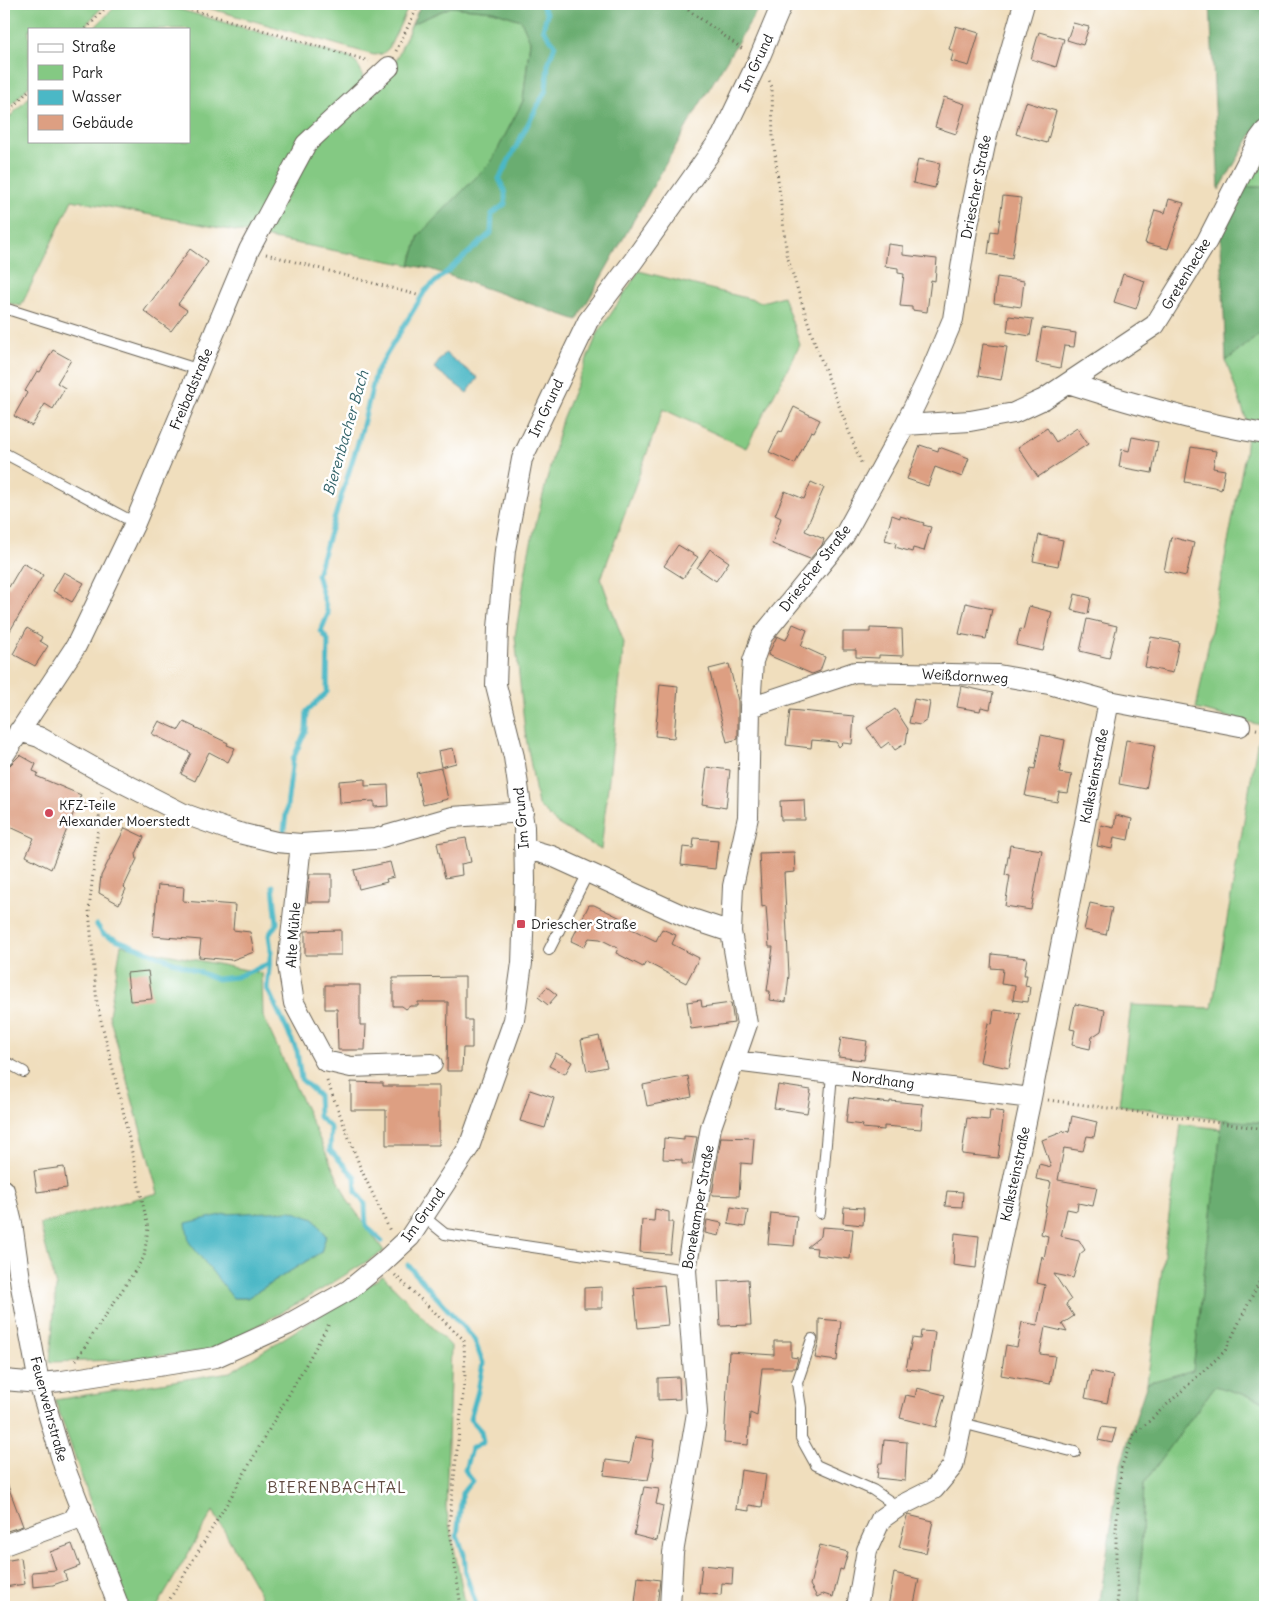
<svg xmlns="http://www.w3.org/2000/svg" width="1269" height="1611" viewBox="0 0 1269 1611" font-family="Delius,sans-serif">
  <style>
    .green { fill: #84c983; stroke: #507250; fill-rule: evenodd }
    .forest { fill: #6bad71; stroke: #446446 }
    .water { fill: #4bb8c6; stroke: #346a71 }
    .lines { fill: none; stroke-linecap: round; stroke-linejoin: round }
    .stream { stroke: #4bb8c6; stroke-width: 5 }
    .building { fill: #dd9f82 }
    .lane-casing { stroke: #666054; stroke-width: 12 }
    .street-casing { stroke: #666054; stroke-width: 22 }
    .path { stroke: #666054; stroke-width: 3; stroke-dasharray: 1 4; stroke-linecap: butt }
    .lane { stroke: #fff; stroke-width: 10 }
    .street { stroke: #fff; stroke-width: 20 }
    .poi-dot { fill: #d1495b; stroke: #fff; stroke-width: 2 }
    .labels { text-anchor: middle; stroke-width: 5; stroke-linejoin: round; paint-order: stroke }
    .street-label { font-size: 14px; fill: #1c1c1c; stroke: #fff }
    .poi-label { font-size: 14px; fill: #1c1c1c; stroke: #fff; text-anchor: start }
    .water-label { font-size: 15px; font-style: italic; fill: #316268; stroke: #fff }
    .quarter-label { font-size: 16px; letter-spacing: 1px; fill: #604a40; stroke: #fff }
  </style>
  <rect width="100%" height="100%" fill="#fff"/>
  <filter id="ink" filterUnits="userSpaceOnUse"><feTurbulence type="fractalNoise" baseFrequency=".02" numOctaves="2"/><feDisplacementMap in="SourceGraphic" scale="10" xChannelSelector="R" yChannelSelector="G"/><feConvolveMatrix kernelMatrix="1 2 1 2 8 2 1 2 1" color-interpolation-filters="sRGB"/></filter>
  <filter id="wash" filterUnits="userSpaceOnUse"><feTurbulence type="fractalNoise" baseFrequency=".0096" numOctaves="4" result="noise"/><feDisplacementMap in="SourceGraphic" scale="20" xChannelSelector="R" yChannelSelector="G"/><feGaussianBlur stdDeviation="1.12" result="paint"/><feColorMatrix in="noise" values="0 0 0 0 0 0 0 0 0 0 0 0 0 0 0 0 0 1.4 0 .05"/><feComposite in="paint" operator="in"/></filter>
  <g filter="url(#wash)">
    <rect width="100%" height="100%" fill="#f0debd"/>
    <path class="green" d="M4 4H105L82 29H29V86L4 113Z
      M118 4H160L350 58C359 65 362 69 363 81L251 234 72 200 21 306 4 302V123L29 97V141H189V29H93Z
      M194 4H410L389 48 382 54 374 55Z
      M451 7 493 11 521 20 530 40 523 101 491 163 419 235 410 265 263 237 316 145 386 76 396 60 412 24Z
      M1265 146V187H1239Z
      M639 271 762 302 783 296 800 345 746 448 663 409 601 579 624 643 601 850 556 823 538 805 525 732 515 636 529 551 562 419 597 335Z
      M1265 330V426L1248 425 1226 361Z
      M1247 435 1265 436V726L1196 709 1245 454Z
      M1258 738 1265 740V1123L1222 1120 1119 1105 1131 1005 1212 1008Z
      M121 945 262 973 263 1016 348 1201 384 1251 319 1291 215 1350 118 1360 50 1362 56 1287 40 1224 158 1193 109 1015ZM326 1236 321 1252 247 1298H233Z
      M1181 1124 1221 1129 1193 1371 1147 1383Z
      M383 1276 451 1346 446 1508 466 1607H256L261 1596 213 1511 157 1607H127L55 1400 230 1372Z
      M1215 1385 1265 1401V1607H1139L1144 1483Z"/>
    <path class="forest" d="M421 4H761L698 107 577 320 430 269 410 265 419 235 491 162 523 101 530 41 521 20 493 11 451 7 412 24Z
      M1210 4H1265V120L1251 136 1219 190Z
      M1239 187H1265V330L1226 361 1220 220Z
      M1222 1120 1265 1123V1401L1215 1386 1144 1483 1139 1607H1099L1120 1466 1147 1383 1193 1370Z"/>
    <path class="water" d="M445 353 478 378 467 393 434 368Z
      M291 1211 314 1219 326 1236 321 1252 247 1298H233L189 1242 186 1223 225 1214Z"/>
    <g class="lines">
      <path class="stream" d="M284 830 293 759 306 730 307 711 327 692 328 640 321 631 328 614 317 574 361 433 376 372 425 291 491 233 492 214 505 204V192L499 179 546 90 548 64 555 45 543 29 547 14 541 4
        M273 886 277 923 269 935 271 950 267 988 297 1051 301 1079 318 1095 319 1117 331 1128 330 1150 355 1177 356 1192 365 1204 366 1226 382 1241
        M97 925 103 934 217 979 236 977 270 963
        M408 1265 474 1339 483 1363 478 1391 470 1419 481 1431 483 1442 471 1449 465 1470 472 1481 462 1493 457 1536 464 1554 466 1575 477 1607"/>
    </g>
    <g id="blocks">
      <path class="building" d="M1073 23 1089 27 1083 45 1067 40Z
        M956 26 979 33 969 66 951 61 954 51 949 49Z
        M1039 32 1064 39 1056 67 1031 59Z
        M944 97 965 104 956 134 935 127Z
        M1026 102 1056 111 1047 143 1016 134Z
        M918 159 940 163 935 188 913 183Z
        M1003 196 1021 198 1012 258 988 254 991 231 998 232Z
        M1169 199 1184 203 1168 249 1145 243 1155 210 1165 213Z
        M888 244 903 246V255L937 259 935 281 931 280 927 312 912 310V307L900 306 904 274 898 273V268L885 266Z
        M190 249 208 262 178 304 187 310 171 331 144 311Z
        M1123 274 1145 281 1136 309 1114 302Z
        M997 277 1024 281 1021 307 994 303Z
        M1009 316 1033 319 1030 336 1007 332Z
        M1042 328 1076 333 1074 347 1064 346 1060 368 1036 363Z
        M983 344 1007 347 1001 380 978 376Z
        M53 350 71 360 57 383 65 388 53 409 45 404 32 426 14 416 27 393 25 391 37 371 40 372Z
        M794 407 820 420 814 432 811 431 795 464 769 452 779 431 782 432Z
        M1047 428 1056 442 1077 428 1088 444 1038 477 1018 447Z
        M1132 437 1158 442 1152 473 1119 467 1122 449 1129 451Z
        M920 445 938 451 939 447 969 458 962 477 935 467 928 486 907 479Z
        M1191 447 1216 451 1213 468 1225 470 1221 490 1214 487 1185 482Z
        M811 482 824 488 805 531 824 539 822 545 810 559 772 544 781 518 775 515 785 491 804 499Z
        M892 515 900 518V516L924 523 923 525 931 527 924 551 913 548 912 552 895 547 896 543 885 540Z
        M1039 535 1063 540 1058 566 1033 561Z
        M1171 537 1194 543 1186 576 1164 571Z
        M678 545 698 557 683 578 664 566Z
        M710 549 729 562 716 581 697 568Z
        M23 563 43 575 4 641V584L9 587Z
        M64 572 84 583 72 602 53 591Z
        M1075 594 1091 598 1088 614 1071 610Z
        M966 603 992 609 986 639 959 634Z
        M1029 606 1052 612 1043 651 1016 645 1020 629 1023 630Z
        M1087 619 1117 626 1109 658 1080 651Z
        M793 624 807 630 801 646 825 657 820 671 812 674 768 655 777 636 786 640Z
        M27 628 42 637 40 641 48 646 35 666 13 654Z
        M870 628 902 629 903 656 879 655V658L856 657V650H843V632H870Z
        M1151 637 1179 642 1173 673 1145 667Z
        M729 664 738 701V739L727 742 709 669Z
        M660 684 678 686 674 738 655 736Z
        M961 686 993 693 990 709 981 707 980 711 957 707Z
        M914 699 930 702 927 720 920 725 909 723Z
        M895 709 908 729 906 743 895 750 889 742 881 748 867 728Z
        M790 710 854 716 852 744 843 743 839 747 836 742 812 740 811 748 786 745Z
        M159 721 179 730 184 722 228 743 227 745 235 748 228 762 209 752 195 781 181 774 191 753 152 734Z
        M1041 735 1065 740 1059 773 1072 775 1068 793 1059 792 1057 802 1025 796 1031 768 1035 769Z
        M1126 740 1155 745 1146 789 1119 784Z
        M453 748 456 763 441 767 438 751Z
        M20 755 36 764 33 771 38 773 36 776 81 795 79 799 88 807 75 809 51 869 26 856 34 838 4 824V771L6 766 10 765Z
        M707 767 730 770 726 808 702 804Z
        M441 768 448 799 423 805 416 773Z
        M365 779V786L388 785 389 806 374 807V801L340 803 339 781Z
        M804 800 805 820H781L780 801Z
        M1116 815 1132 819 1128 840 1114 837 1112 849 1097 846 1101 825 1114 828Z
        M125 828 144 837 136 854 137 859 124 887 126 889 119 904 99 893 101 876Z
        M466 838 471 862 461 864 462 875 445 878 437 843Z
        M694 838 718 840 715 869 681 865 683 847 693 848Z
        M1010 845 1042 850 1031 910 1005 906 1010 876 1005 875Z
        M794 852 795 872 784 873 789 975 786 1002 769 1000 770 991H767L773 947H769L766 906 762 907 759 853Z
        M390 862 394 877 386 879 387 882 359 889 354 870Z
        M310 874H332V902H307Z
        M158 885 184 887 183 901 235 905 233 930 250 932 254 952 232 960 199 957 201 940 153 936Z
        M1090 903 1112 908 1106 935 1084 930Z
        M589 905H594L631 923 628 927 656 941 662 929 676 935 672 944 699 958 686 983 646 962 643 967 616 953 618 948 600 939 589 938 584 947 571 941Z
        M341 930V955H305V931Z
        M992 954 1027 958 1024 975H1027L1025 986 1030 987 1028 1002 1013 1000 1015 986 1001 984 1003 969 991 968Z
        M148 971 152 999 130 1001 127 973Z
        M465 977V1020H472V1048H463L462 1071H447L448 1002H418V1006H410L406 1009 402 1006H393V978Z
        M325 985H360V1025H366L365 1050H338L337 1009H325Z
        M547 987 557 995 548 1005 538 997Z
        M701 1000 702 1007 731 1003 734 1023 691 1029 687 1002Z
        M1075 1004 1105 1010 1101 1031 1092 1037 1090 1049 1072 1045 1075 1030 1070 1029Z
        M994 1010 1020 1013 1009 1068 980 1062 988 1023 992 1024Z
        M599 1036 607 1067 587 1071 581 1040Z
        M841 1037 867 1041 864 1060 838 1057Z
        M556 1053 572 1062 565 1074 549 1066Z
        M688 1076 692 1097 647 1106 643 1085Z
        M351 1082 383 1083V1086H439V1145H386V1110H351Z
        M778 1085 811 1090 807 1113 774 1108Z
        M530 1090 554 1098 545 1128 520 1121Z
        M849 1098 890 1103V1101L923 1104 921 1129 884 1126V1130L862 1128 863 1125 846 1123Z
        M990 1110 1004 1112 998 1158 962 1154 967 1118 989 1120Z
        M1072 1116 1097 1122 1094 1137 1087 1136 1083 1151 1064 1148 1058 1180 1097 1187 1093 1206 1078 1203 1077 1211 1067 1209 1061 1236 1079 1240 1085 1250 1080 1254 1073 1278 1054 1274 1071 1300 1066 1304 1074 1316 1062 1324 1067 1332 1045 1327 1040 1354 1055 1356 1050 1384 1001 1375 1006 1345 1017 1347 1022 1322 1037 1325 1045 1285 1037 1283 1042 1256 1044 1259 1048 1236 1041 1234 1051 1182 1036 1179 1039 1164 1051 1167 1042 1140 1065 1131 1069 1132Z
        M684 1136 697 1137 692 1164H682V1160L663 1159 664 1138 684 1140Z
        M721 1137 754 1138 752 1164 741 1163 739 1196 712 1195Z
        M64 1167 67 1188 37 1192 34 1171Z
        M947 1191 963 1192 962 1207 945 1206Z
        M731 1207 748 1210 745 1227 728 1224Z
        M844 1207 864 1208 863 1225 843 1223Z
        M655 1209 669 1212V1222H673L670 1254 640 1252 642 1220 654 1221Z
        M771 1213 797 1216 794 1246 768 1244Z
        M707 1220 722 1223 719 1236 705 1233Z
        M822 1227 853 1229 850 1259 816 1255 817 1248 807 1247 821 1236Z
        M955 1233 979 1236 976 1268 953 1265Z
        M748 1279 751 1325 720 1326 718 1281Z
        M664 1285 668 1325 638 1328 634 1288Z
        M602 1287V1308H584V1288Z
        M819 1319 841 1321 837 1361 815 1358 819 1341Z
        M921 1331 935 1332 930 1371 906 1369 912 1338 920 1339Z
        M774 1341H791V1357L798 1358 795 1368H762L757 1416 750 1413 748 1445 724 1443 729 1352 774 1355Z
        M1091 1371 1113 1376 1107 1403 1085 1398Z
        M679 1377 680 1399 658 1400V1378Z
        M917 1388 945 1395 936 1427 900 1418 906 1395 915 1397Z
        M1102 1427 1116 1429 1112 1443 1098 1440Z
        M635 1437 654 1440 652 1457H653L648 1480 604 1475 606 1460 630 1463Z
        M884 1440 907 1442 905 1481 877 1478 879 1463H882Z
        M741 1470 766 1474 762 1507 749 1505V1511L736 1509Z
        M4 1478H5L23 1526 4 1532Z
        M644 1487 659 1489 656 1504 663 1506 657 1541 634 1535Z
        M908 1515 933 1521 926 1553 899 1547 907 1516Z
        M72 1544 80 1566 64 1572 67 1580 53 1585 33 1587 32 1572 56 1570 50 1552Z
        M820 1545 848 1552 843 1570 840 1569 833 1597 823 1594 817 1597 810 1585Z
        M21 1558 25 1584 4 1587V1561Z
        M702 1565 733 1568 732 1584 722 1583 721 1595 699 1593Z
        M894 1573 919 1579 914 1604 907 1603 906 1607H888Z
        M638 1577 660 1580 657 1606 635 1603Z"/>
    </g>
  </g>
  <g filter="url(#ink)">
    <use href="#blocks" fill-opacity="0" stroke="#666054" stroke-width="1"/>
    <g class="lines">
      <g class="lane-casing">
        <path id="lane" d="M4 308 200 370
          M4 453 135 523
          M549 950 588 873
          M4 1061 24 1072
          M820 1213 832 1074
          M424 1217 445 1234 686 1270
          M812 1339 797 1383 801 1408V1438L816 1465 873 1490 898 1507
          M962 1423 1075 1452"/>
      </g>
      <g class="street-casing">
        <path id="street" d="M1068 383C1130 403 1194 422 1259 433
          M905 425 970 421 1014 413 1044 399 1155 325 1207 241 1259 139 1265 131
          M750 707 855 672 998 675 1049 684 1109 701 1240 726
          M19 731 39 737 94 768 182 813 235 832 276 842 301 844 375 839 452 817 523 812
          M4 755 76 646 135 523 249 250 306 144 389 67
          M301 844 288 965 294 1003 325 1061 351 1067 432 1064
          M524 848 552 856 686 917 731 932
          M735 1061 1031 1098
          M4 1190 12 1223 21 1286 39 1383 64 1466 119 1607
          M4 1380 39 1383 62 1381 216 1357 287 1325 349 1290 382 1263 410 1237 469 1147 514 1020 522 963 525 881 524 827 514 757 496 685 498 628 505 550 522 459 588 321 634 260 722 136 758 61 782 4
          M4 1545 73 1520 81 1507
          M670 1607 673 1553 697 1413 686 1270 711 1127 747 1024 731 932 733 886 748 817 750 707 753 661 762 636 844 536 905 425 929 376 953 319 967 230 989 126 1024 4
          M857 1607 867 1550 881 1519 898 1507 934 1489 953 1466 1031 1098 1109 701"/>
      </g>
      <path class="path" d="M172 4 369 61
        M680 4 744 50
        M86 29 109 4
        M396 51 419 4
        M769 81 772 87 773 137 787 256 815 344 862 465
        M4 118 29 90
        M266 254 417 295
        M1256 729 1265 731
        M327 1081 361 1169 390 1231
        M1048 1100 1265 1129
        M395 1275 464 1340 465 1375 449 1525 461 1607
        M76 1360 144 1257 148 1228 123 1110 97 1004 89 910 102 791
        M165 1607 232 1495 330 1322
        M1115 1607 1118 1600 1116 1575V1530L1121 1468 1134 1435 1225 1351 1265 1270"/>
      <use href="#lane" class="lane"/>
      <use href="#street" class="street"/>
    </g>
  </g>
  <g class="poi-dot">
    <circle cx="49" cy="813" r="5"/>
    <rect x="516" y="919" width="10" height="10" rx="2.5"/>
  </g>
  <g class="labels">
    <g class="street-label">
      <text transform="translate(756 63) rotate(-65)" y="5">Im Grund</text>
      <text transform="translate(976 187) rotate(-79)" y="5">Driescher Straße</text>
      <text transform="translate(1186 274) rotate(-59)" y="5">Gretenhecke</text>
      <text transform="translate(191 389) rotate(-67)" y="5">Freibadstraße</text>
      <text transform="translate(546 408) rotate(-65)" y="5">Im Grund</text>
      <text transform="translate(815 568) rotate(-52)" y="5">Driescher Straße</text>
      <text transform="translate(965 676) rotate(3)" y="5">Weißdornweg</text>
      <text transform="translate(1094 776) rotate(-79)" y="5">Kalksteinstraße</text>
      <text transform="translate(521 818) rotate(-95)" y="5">Im Grund</text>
      <text transform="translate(293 935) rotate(-86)" y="5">Alte Mühle</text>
      <text transform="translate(883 1080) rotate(7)" y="5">Nordhang</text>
      <text transform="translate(1015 1174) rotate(-78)" y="5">Kalksteinstraße</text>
      <text transform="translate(698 1207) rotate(-80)" y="5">Bonekamper Straße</text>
      <text transform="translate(423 1215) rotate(-54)" y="5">Im Grund</text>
      <text transform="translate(49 1409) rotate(75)" y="5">Feuerwehrstraße</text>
    </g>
    <g class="poi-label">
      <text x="59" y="810">KFZ-Teile<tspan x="59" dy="16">Alexander Moerstedt</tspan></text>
      <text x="531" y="929">Driescher Straße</text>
    </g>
    <g class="water-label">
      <text transform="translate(346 433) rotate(-74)" y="5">Bierenbacher Bach</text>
    </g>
    <g class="quarter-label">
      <text x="337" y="1493">BIERENBACHTAL</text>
    </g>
  </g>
  <rect width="1269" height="1611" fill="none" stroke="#fff" stroke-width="20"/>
  <rect x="28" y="28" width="162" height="115" fill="#ffffff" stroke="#a4a4a4"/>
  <rect x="38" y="44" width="25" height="8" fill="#ffffff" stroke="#a4a4a4"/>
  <text x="72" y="52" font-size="15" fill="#1c1c1c">Straße</text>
  <rect x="38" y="65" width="25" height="15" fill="#84c983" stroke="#a4a4a4"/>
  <text x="72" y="78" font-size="15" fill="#1c1c1c">Park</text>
  <rect x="38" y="90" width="25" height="15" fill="#4bb8c6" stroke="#a4a4a4"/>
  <text x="72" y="102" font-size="15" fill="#1c1c1c">Wasser</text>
  <rect x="38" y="115" width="25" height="15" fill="#dd9f82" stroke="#a4a4a4"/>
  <text x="72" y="128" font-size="15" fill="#1c1c1c">Gebäude</text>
</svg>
